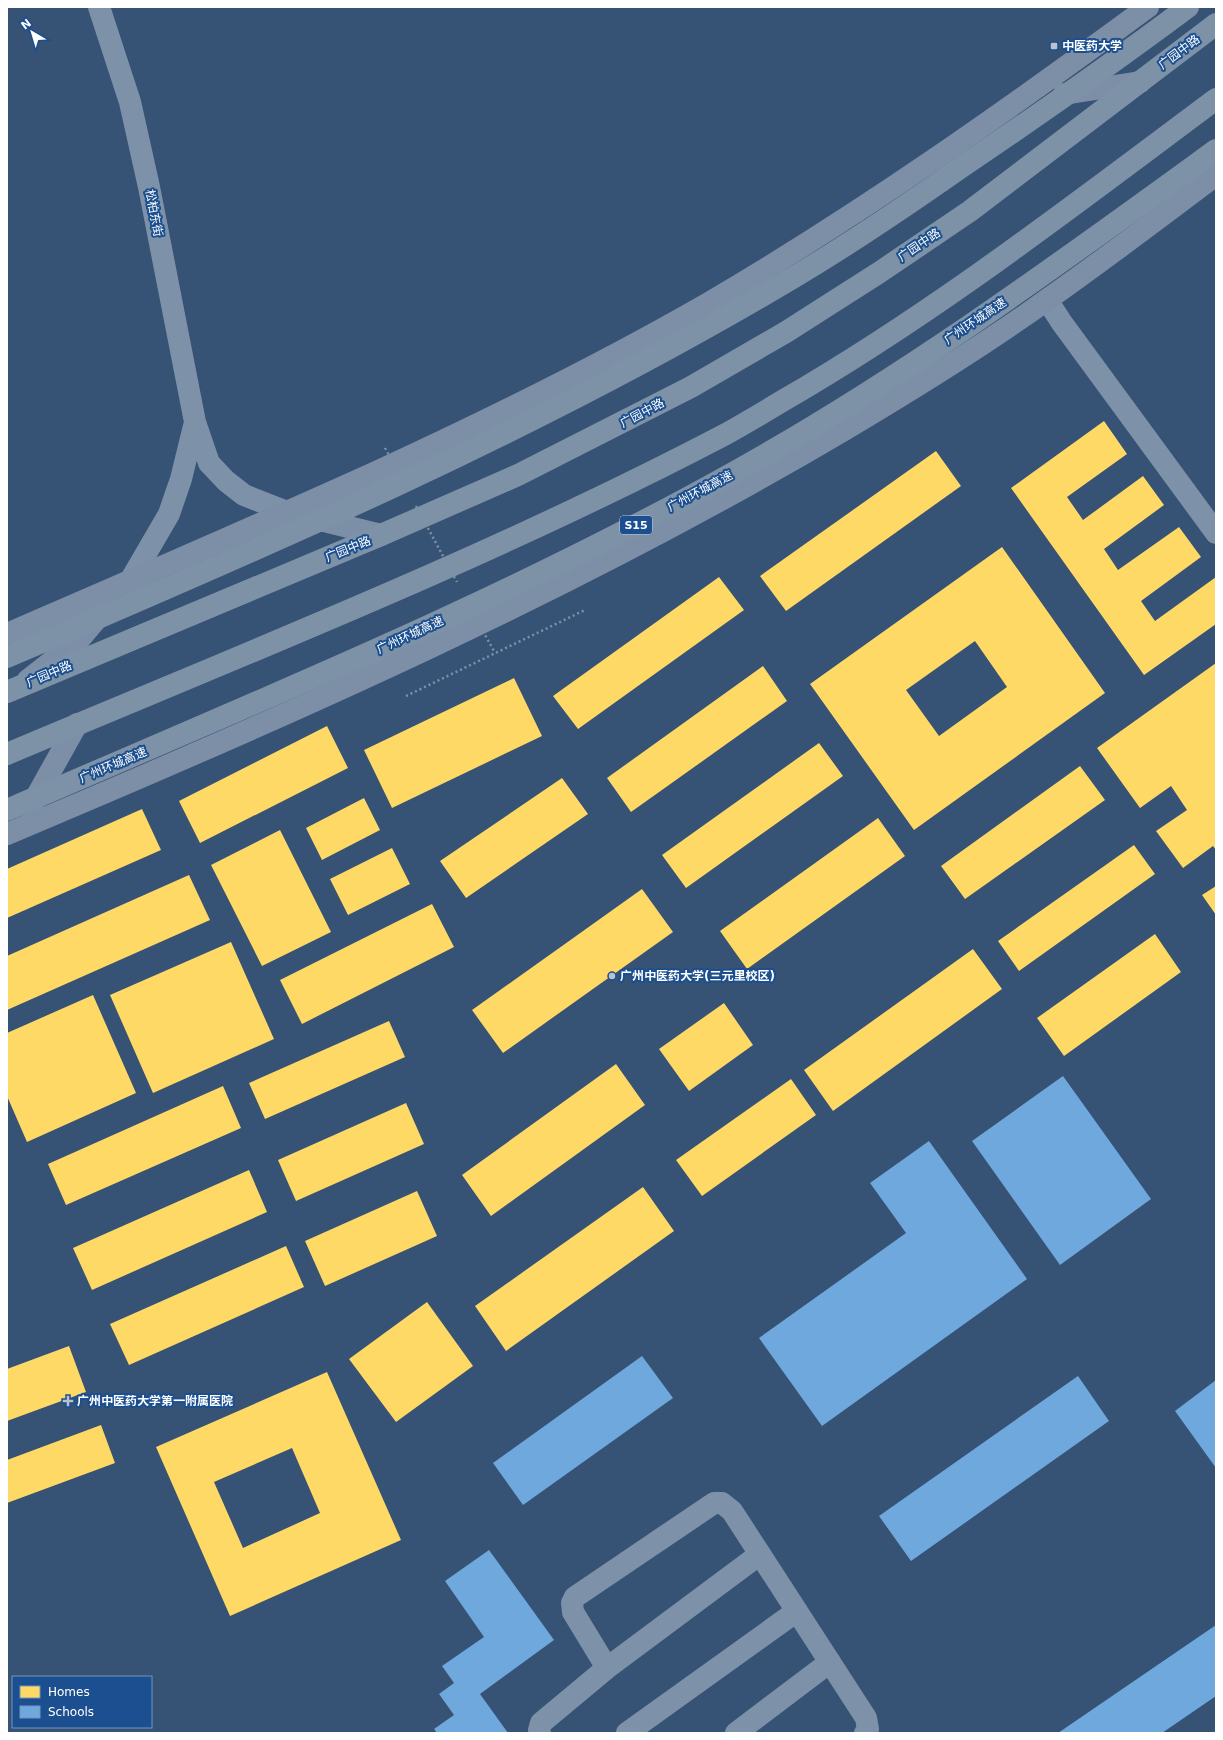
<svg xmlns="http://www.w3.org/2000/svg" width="1223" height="1740" viewBox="0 0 1223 1740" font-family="'DejaVu Sans','Noto Sans SC',sans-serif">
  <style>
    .homes { fill: #ffd966; fill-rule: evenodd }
    .schools { fill: #6fa8dc }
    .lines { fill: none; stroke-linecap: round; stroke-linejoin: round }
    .path { stroke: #7d92a8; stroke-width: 2.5; stroke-dasharray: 2 3; stroke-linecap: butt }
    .minor { stroke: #7d92a8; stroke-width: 22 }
    .major { stroke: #7d8ea7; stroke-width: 22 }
    .highway { stroke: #7e92a7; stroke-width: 22 }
    .path-bridge { stroke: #7d92a8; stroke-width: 2.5; stroke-dasharray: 2 3; stroke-linecap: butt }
    .highway-bridge { stroke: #7e92a7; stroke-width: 22 }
    .poi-dot { fill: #b9c2ce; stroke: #1b4f8f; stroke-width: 1.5 }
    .labels { text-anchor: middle; stroke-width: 4; stroke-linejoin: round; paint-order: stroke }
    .shield { fill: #1b4f8f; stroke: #bbcadd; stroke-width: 1 }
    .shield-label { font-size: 11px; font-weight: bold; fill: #fff }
    .poi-label { font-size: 12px; font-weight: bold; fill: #fff; stroke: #1b4f8f; text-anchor: start }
    .street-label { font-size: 12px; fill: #fff; stroke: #1b4f8f }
  </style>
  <rect width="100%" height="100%" fill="#365274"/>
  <path class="homes" d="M1104 421 1127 454 1067 497 1083 520 1143 476 1164 505 1104 549 1118 570 1179 527 1201 557 1141 601 1155 621 1216 577V624L1144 675 1011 488Z
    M936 451 961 486 786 611 760 576Z
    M1002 547 1105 693 914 830 810 684ZM975 641 1007 687 939 736 906 690Z
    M719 577 744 610 578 729 553 696Z
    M1216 663V850L1213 846 1183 868 1156 831 1187 810 1171 786 1140 808 1097 748Z
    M763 666 787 701 631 812 607 778Z
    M514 678 542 736 392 808 364 750Z
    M327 726 348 768 200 843 179 801Z
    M819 743 843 776 686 888 662 855Z
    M1080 766 1105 800 965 899 941 866Z
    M562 778 588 814 466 898 440 861Z
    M364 798 380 830 322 860 306 828Z
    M142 809 161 850 7 918V869Z
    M878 818 905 856 747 969 720 931Z
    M280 830 331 932 262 966 211 865Z
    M1134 845 1155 874 1019 971 998 941Z
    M392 848 410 884 348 915 330 879Z
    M189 875 210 920 7 1010V956Z
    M1216 886V915L1202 895Z
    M642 889 673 932 503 1053 472 1010Z
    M432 904 454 947 302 1024 280 980Z
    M1155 934 1181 972 1064 1056 1037 1018Z
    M231 942 274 1039 153 1093 110 995Z
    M973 949 1002 989 833 1111 804 1070Z
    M93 995 136 1093 27 1142 7 1096V1033Z
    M724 1003 753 1045 689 1091 659 1049Z
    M389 1021 405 1057 265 1119 249 1083Z
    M616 1064 645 1105 491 1216 462 1175Z
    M791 1079 816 1115 702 1196 676 1160Z
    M223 1086 241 1128 66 1205 48 1164Z
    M406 1103 424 1144 296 1201 278 1160Z
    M249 1170 267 1212 92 1290 73 1248Z
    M643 1187 674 1231 506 1351 475 1306Z
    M417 1191 437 1236 325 1286 305 1241Z
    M286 1246 304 1287 129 1365 110 1324Z
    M427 1302 473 1366 396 1422 349 1359Z
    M69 1346 86 1392 7 1421V1369Z
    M327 1372 401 1540 230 1616 156 1447ZM292 1448 320 1513 243 1548 214 1482Z
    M101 1425 115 1463 7 1503V1460Z"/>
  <path class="schools" d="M1063 1076 1151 1199 1060 1265 972 1141Z
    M929 1141 1027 1279 822 1426 759 1338 906 1233 870 1183Z
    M642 1356 673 1398 523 1505 493 1463Z
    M1078 1376 1109 1421 911 1561 879 1516Z
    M1216 1380V1468L1175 1411Z
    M489 1550 554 1640 480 1694 508 1733H437L434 1729 454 1715 439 1694 454 1683 442 1666 484 1637 445 1581Z
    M1216 1625V1696L1162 1733H1058Z"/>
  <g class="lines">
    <path class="path" d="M406 696 585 610"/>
    <path class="minor" d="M99 7 130 102 149 187 195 422 209 463 226 481 244 495 287 512
      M1047 300 1062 323 1216 533
      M130 581 169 514 181 479 195 422
      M607 1668 760 1554
      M540 1733 539 1730 541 1723 607 1668 573 1612 572 1603 575 1597 714 1503H722L732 1511 866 1718 868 1729 865 1733
      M627 1733 797 1611
      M736 1733 830 1662"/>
    <path class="major" d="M1064 94 1140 82
      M308 517 381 535
      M7 634C130 581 252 528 374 473 487 421 599 366 707 304 861 214 1005 112 1148 7
      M28 680 78 641 100 615
      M30 808 77 724
      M7 834C293 714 577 588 844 430 913 389 983 346 1048 299 1105 259 1160 217 1216 175"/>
    <path class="highway" d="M7 692 381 535 518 475 691 387 786 332 880 272 970 211 1216 24
      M7 754C247 653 493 556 724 435 744 424 764 412 784 400 936 312 1075 204 1216 99"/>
    <path class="path-bridge" d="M385 448 391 459
      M416 506 457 582
      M483 631 495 653"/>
    <path class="highway-bridge" d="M7 657C272 544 536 430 784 283 844 248 903 208 960 168 1037 116 1113 63 1188 7
      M7 810C251 704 498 604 731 474 901 380 1059 264 1216 150"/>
  </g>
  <g class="poi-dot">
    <rect x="1050" y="42" width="8" height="8" rx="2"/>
    <circle cx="612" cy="976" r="4"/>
    <path d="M66 1395h4v4h4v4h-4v4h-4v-4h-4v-4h4z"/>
  </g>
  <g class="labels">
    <rect class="shield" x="620" y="516" width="32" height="18" rx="3"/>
    <g class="shield-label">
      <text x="636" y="529">S15</text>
    </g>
    <g class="poi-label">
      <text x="1062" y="50">中医药大学</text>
      <text x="620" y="980">广州中医药大学(三元里校区)</text>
      <text x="77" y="1405">广州中医药大学第一附属医院</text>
    </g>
    <g class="street-label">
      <text transform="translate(1179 52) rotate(-37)" y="4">广园中路</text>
      <text transform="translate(154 213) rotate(79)" y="4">松柏东街</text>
      <text transform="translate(919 245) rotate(-34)" y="4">广园中路</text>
      <text transform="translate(975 321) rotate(-34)" y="4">广州环城高速</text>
      <text transform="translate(642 413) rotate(-28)" y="4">广园中路</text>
      <text transform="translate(700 491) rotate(-28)" y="4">广州环城高速</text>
      <text transform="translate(348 549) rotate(-22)" y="4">广园中路</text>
      <text transform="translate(410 635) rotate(-25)" y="4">广州环城高速</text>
      <text transform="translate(49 674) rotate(-23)" y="4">广园中路</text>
      <text transform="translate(113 765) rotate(-23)" y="4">广州环城高速</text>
    </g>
  </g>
  <rect width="1223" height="1740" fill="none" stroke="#ffffff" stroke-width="16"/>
  <rect x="12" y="1676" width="140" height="52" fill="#1b4f8f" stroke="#7695bc"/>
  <rect x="20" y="1686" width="20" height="12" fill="#ffd966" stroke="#7695bc"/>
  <text x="48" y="1696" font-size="12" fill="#ffffff">Homes</text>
  <rect x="20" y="1706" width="20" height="12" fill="#6fa8dc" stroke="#7695bc"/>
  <text x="48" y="1716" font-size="12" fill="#ffffff">Schools</text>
  <g transform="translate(32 32) rotate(322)" stroke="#1b4f8f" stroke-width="3" paint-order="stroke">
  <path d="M0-3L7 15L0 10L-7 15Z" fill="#ffffff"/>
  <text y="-6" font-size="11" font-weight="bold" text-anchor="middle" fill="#ffffff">N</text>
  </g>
</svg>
